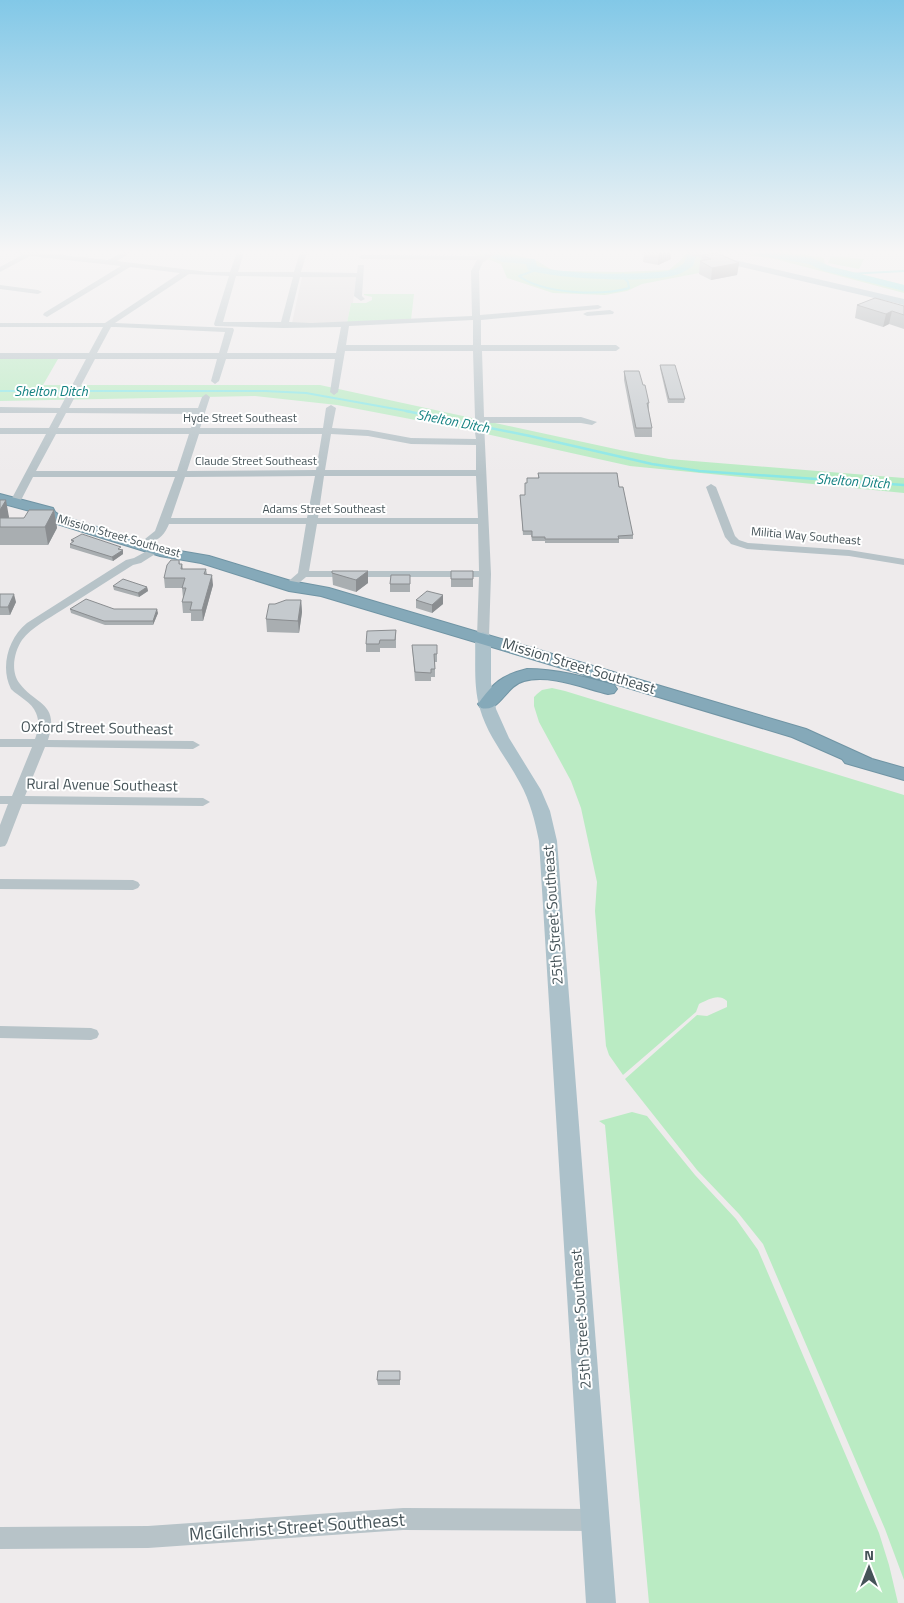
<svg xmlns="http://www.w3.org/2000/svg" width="904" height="1603" viewBox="0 0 904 1603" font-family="'Titillium Web',sans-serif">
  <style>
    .education { fill: #dfdcdd }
    .green { fill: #baebc3 }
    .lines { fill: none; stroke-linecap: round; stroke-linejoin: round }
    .stream-far1 { stroke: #89e7e6; stroke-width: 2 }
    .stream { stroke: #89e7e6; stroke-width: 2.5 }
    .river { fill: #89e7e6; fill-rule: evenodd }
    .highway-casing { stroke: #7094a4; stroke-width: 2 }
    .minor { fill: #b7c3c8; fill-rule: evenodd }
    .major { fill: #acc1ca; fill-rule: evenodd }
    .highway { fill: #85a9b9; fill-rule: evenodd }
    .wall { fill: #a9aeb1 }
    .shaded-wall { fill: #8a8d90 }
    .building { fill: #c5cace; stroke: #8a8d90 }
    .labels { text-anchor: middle; stroke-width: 4; stroke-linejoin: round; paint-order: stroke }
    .far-street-label { font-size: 12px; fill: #455358; stroke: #fff }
    .far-water-label { font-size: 14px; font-style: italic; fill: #128181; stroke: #fff }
    .street-label { font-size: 15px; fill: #455358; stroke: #fff }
    .near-street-label { font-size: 18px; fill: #455358; stroke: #fff }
  </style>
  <rect width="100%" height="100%" fill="#eeebec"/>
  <path class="education" d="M302 277H356L353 303H351L347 323H292Z"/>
  <path class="green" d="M466 252H505L537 261 554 271 621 272 669 270 681 260 687 252H787L824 258 825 265 904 285V293L775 259 725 252 701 262 699 273 642 284 627 291 605 295 553 293 507 278 501 264Z
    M831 256 864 259 859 269 828 263Z
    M364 294H414L411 320 347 323 351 303H366L372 300V297L364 295Z
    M0 359H58L43 385H320L620 450 669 459 904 478V493L630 466 468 430 337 405 255 396 0 401Z
    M552 688 565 691 904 795V1580L885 1529 763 1244 739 1214 697 1170 625 1079 697 1015 707 1016 727 1007V1001C718 993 708 1000 699 1004L696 1012 623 1075 609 1055 606 1046 595 911 597 882 581 808 571 781 539 722 534 706V697L537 694 542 690Z
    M632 1112 647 1116 695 1175 736 1219 758 1250 879 1533 889 1565 898 1603H649L605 1125 599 1121Z"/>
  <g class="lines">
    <path class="stream-far1" d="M536 270 519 276C543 294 601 296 629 288L628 282 622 276 623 274
      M848 274 904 271
      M0 391H265L306 393 412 412"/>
    <path class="stream" d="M406 411 530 436 652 464 699 471 904 485"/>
    <path class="river" d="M479 252H492L504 256 535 259 537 266C564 275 643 276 671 270 676 269 680 266 684 263L688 253 706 252 696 257 693 266C688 269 684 272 679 274 651 284 557 279 528 270L526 264 502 262Z
      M752 252H773L812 258 832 267 904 285V291L824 271 809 264 757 255Z"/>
    <g class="highway-casing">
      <path id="highway" d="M0 494 53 508 55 512 61 516 168 549 209 556 291 581 329 588 806 729 872 759 904 768V780L845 763 842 759 792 737 321 596 289 591 201 563 160 556 51 522 30 511 0 503Z
        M527 669C557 669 586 677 614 685L617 689 614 693 608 694C583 688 550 674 524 681 505 686 500 713 481 708L478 704C493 683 502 675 527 669Z"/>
    </g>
    <path class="minor" d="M13 252H35L108 260 123 252H131L117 261 208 272H230L237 252H244L238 272H294L300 252H307L301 272 357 273 358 265H364L362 296 365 299 361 301 354 296 356 277H300L289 322 311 323 472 316 471 271 477 260 362 259 358 257 362 255 484 256 492 252H500L483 262 479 271 480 315 598 305 602 307 598 309 481 320V345H616L620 348 616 351H482L484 417H581L597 422 592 425 581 423H484L491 574 489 637 483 641 477 637 479 577H306L293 588H285L283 586 298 573 306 524H169C165 534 158 543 146 541L145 539 155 531 175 477H33L19 504H11L10 502 46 434H0V428H49L57 413H0V407L60 408 86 359H0V353H89L103 327H0V323H105L180 273 130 267 47 317 43 315 44 313 121 266 30 256 0 272V267L22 255ZM189 274 229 276 214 324 215 326 284 328 341 327 336 353H227L234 330 233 328 115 323ZM236 276 293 277 281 322H223ZM473 320V345H346L349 326ZM111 327H116L225 332 219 353H97ZM345 351H473L475 418 473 420 476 439 411 438 368 430 332 428 336 408 331 405 326 408 323 428H200L210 397 206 394 202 397 198 408H69L95 359H217L211 381 215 384 219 381 226 359H335L330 392 334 395 338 392ZM66 413 196 414 191 428H58ZM56 434H189L177 471H36ZM199 434H322L316 470 187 471ZM331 434 368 436 411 444 476 445V470H325ZM315 476 307 518H171L185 477ZM324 476H476L478 518H318ZM317 524H478L479 571H309Z
      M0 285 38 290 42 292 38 294 0 289Z
      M610 310 614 312 613 314 587 316 583 314 587 312Z
      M711 484 716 487 735 536 739 540 748 543 849 550 904 559V565L849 556 747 549 731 544 725 537 706 487Z
      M156 546 160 547 161 549 160 551 141 563 133 565C109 580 86 595 62 610 48 619 32 627 22 640 14 652 10 672 20 684 36 705 60 703 48 740L193 741 200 745 193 749 45 747 25 796 203 798 210 802 203 806 22 804 7 843 5 846 0 847V825L8 804H0V796H12L32 747H0V739H35C38 731 40 722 36 713 32 702 19 697 11 689 0 668 8 638 27 623L126 560 134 558Z
      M0 879 133 880 138 882 140 885 138 888 133 890 0 889Z
      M0 1026 91 1028 97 1030 99 1034 97 1038 91 1040 0 1038Z
      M403 1508 595 1509 603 1512 606 1520 603 1528 595 1531 403 1530 148 1548 0 1549V1527L148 1526Z"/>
    <path class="major" d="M685 252H700L904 299V305L690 255Z
      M483 632 488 634 491 637V683L496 709 509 738 541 790 550 811 557 841 616 1603H586L539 841C535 821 530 801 520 783 507 758 488 737 480 709 473 686 476 661 475 637L478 634Z"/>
    <use href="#highway" class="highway"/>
  </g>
  <path class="wall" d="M644 252H671V259L658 265 643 262Z
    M702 255 739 263 737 275 711 280 699 274 700 261H701Z
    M857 305 904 306V329L889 324 883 327 855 318Z
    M660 365 685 399 684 403H668L660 368Z
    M624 371 643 385 649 403V412L652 428V437H635L624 380Z
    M538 473 619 487 633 535V539H619V543H545V541H532L531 535H523L520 495H525L538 478Z
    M0 500 9 517V518H24L54 510 57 528 48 545H0Z
    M71 540 122 550 123 554 113 561 70 548V544L72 543Z
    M179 560 180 564H182L183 569H206L207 574 213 585 203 621H191V613H183L182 602 183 598 182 588H165L164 578Z
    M368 571V583L356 592 333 585 332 573Z
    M451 571H473V587H451Z
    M410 575V592H390V584Z
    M113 586 147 587 148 591 139 597 114 590Z
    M0 594 16 602 10 615H0Z
    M301 600 302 612 299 633 267 632 266 619 275 604Z
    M416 600 443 604 432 613 416 608Z
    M70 609H114L158 613 153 625H105L71 613Z
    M396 630V648H380V652H366V644Z
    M412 645H437V662H435V677H431V681H415Z
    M400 1371V1385H378L377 1380Z"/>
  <path class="shaded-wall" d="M662 252H671V259L658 265 659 253Z
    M739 263 737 275 711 280 712 268Z
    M892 311 889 324 883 327 886 314Z
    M6 500 9 517 4 527H0V510Z
    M54 510 57 528 48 545 45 527Z
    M123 550V554L113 561 112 557Z
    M368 571V583L356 592V580Z
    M212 575 213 585 203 621 202 610Z
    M147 587 148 591 139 597 138 593Z
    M14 594 16 602 10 615 8 607Z
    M443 595V604L432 613V605Z
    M301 600 302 612 299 633 298 621Z
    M157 609 158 613 153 625V621Z"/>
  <path class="building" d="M717 253 739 263 712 268 700 261 711 259 702 255Z
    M875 298 904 306V315L892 311 886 314 857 305Z
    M660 365H675L685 399H669Z
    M624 371H639L643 385H645L649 403H647L652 428H636Z
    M538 473H617L619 487H623L633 535 618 536 619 539H545V537H532V531H523L520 495H525V483H527V478H539Z
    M0 500H6L0 510Z
    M29 510H54L45 527H0V518H24Z
    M82 534 121 547 118 549 123 550 112 557 70 544 74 541 71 540Z
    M171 560H179V564H182L181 569H206L204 574 212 575 202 610H190L192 602H182L186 588H182L185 578H164L167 565Z
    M332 571H368L356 580 332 573Z
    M451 571H473V579H451Z
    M391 575H410V584H390Z
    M123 579 147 587 138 593 113 586Z
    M427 591 443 595 432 605 416 600Z
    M0 594H14L8 607H0Z
    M86 599 114 609H157L153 621H104L70 609Z
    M286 600H301L298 621 266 619 269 604H275Z
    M396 630 395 640H380L379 644H366L367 631Z
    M412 645H437V654H434L435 669H431V673L415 672Z
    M378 1371H400V1380H377Z"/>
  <linearGradient id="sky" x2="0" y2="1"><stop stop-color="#82c8e7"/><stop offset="0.53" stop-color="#f7f6f6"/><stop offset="1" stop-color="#f7f6f6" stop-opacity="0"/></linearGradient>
  <rect width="904" height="476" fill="url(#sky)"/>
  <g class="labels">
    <g class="far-street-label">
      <text x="240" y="422">Hyde Street Southeast</text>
      <text x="256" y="465">Claude Street Southeast</text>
      <text x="324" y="513">Adams Street Southeast</text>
      <text transform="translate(119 536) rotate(16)" y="4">Mission Street Southeast</text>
      <text transform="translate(806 536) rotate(5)" y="4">Militia Way Southeast</text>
    </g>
    <g class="far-water-label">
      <text x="51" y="396">Shelton Ditch</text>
      <text transform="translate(453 421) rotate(11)" y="5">Shelton Ditch</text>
      <text transform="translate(853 481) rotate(4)" y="5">Shelton Ditch</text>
    </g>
    <g class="street-label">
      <text transform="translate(579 666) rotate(17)" y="5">Mission Street Southeast</text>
      <text transform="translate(97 728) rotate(1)" y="5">Oxford Street Southeast</text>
      <text transform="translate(102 785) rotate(1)" y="5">Rural Avenue Southeast</text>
      <text transform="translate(553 915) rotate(-94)" y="5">25th Street Southeast</text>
      <text transform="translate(581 1319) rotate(-94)" y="5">25th Street Southeast</text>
    </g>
    <g class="near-street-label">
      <text transform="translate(297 1527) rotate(-4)" y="6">McGilchrist Street Southeast</text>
    </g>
  </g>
  <g transform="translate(869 1568)" stroke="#ffffff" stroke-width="4" paint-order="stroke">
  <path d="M0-4L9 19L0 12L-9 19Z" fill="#455358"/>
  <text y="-8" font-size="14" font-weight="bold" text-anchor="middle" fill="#455358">N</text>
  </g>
</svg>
